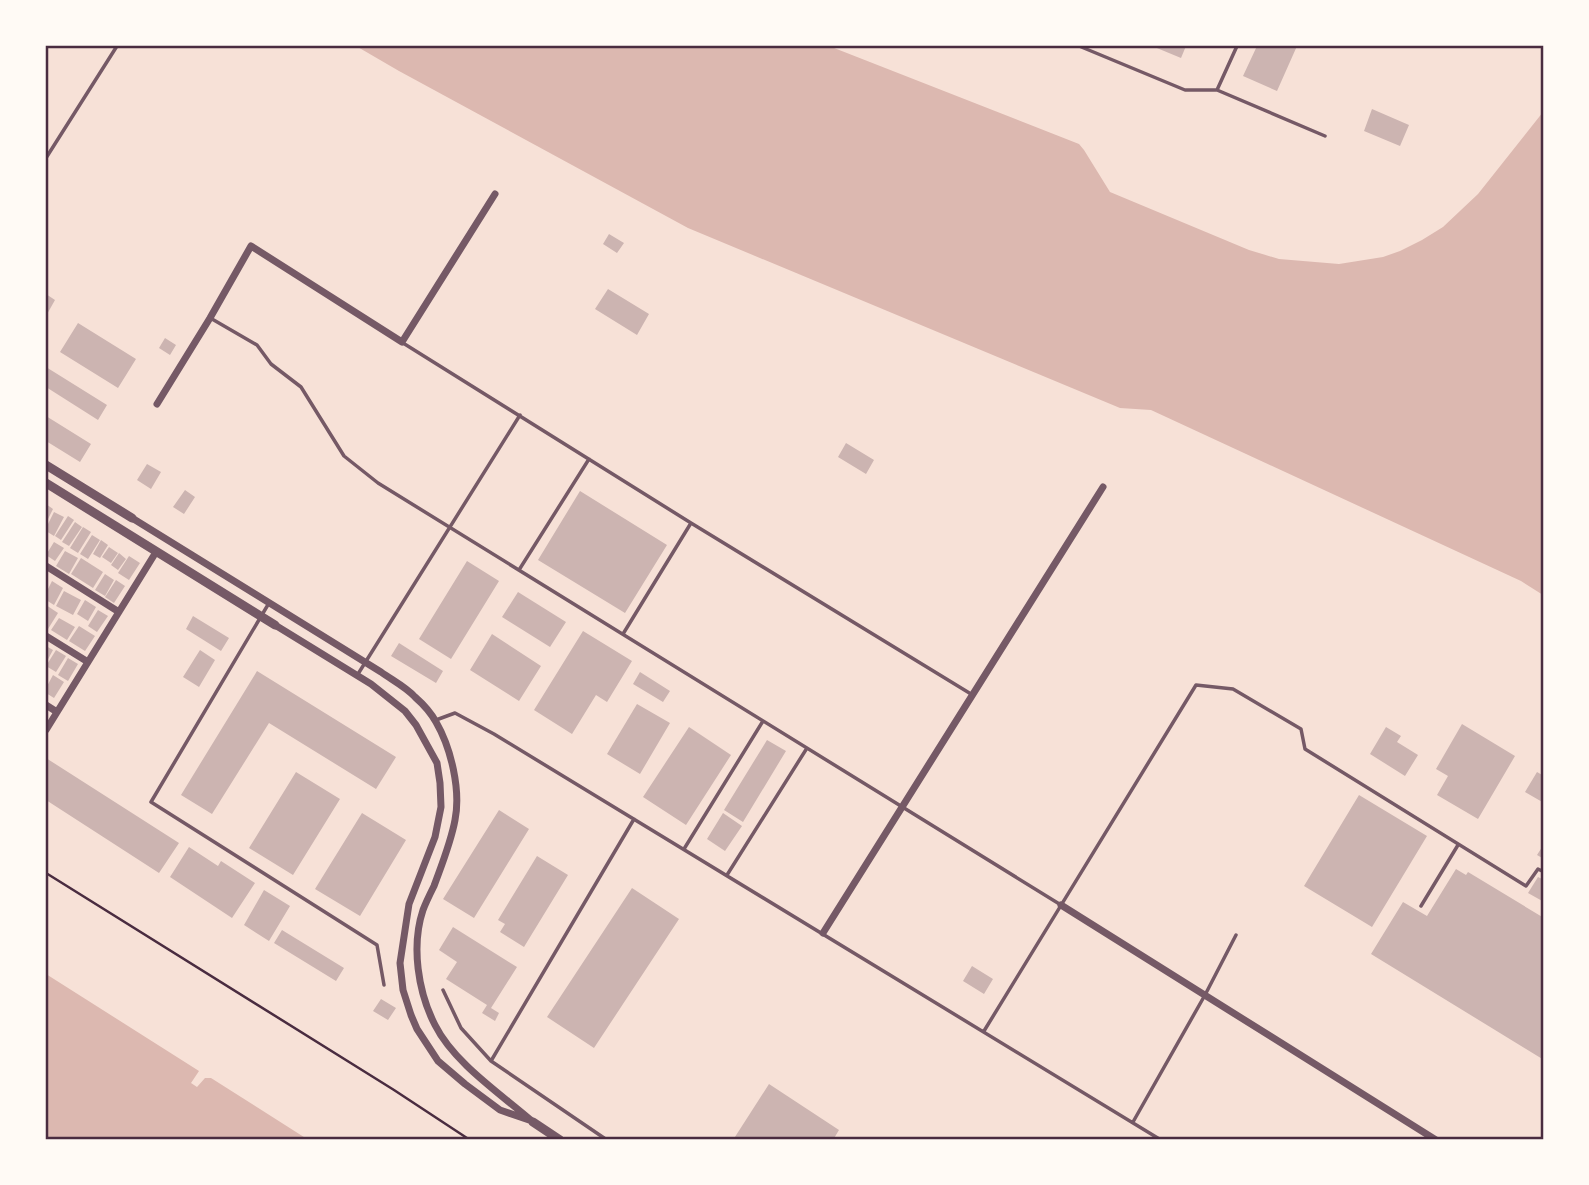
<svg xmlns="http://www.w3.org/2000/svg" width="1589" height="1185" viewBox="0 0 1589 1185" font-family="Rubik,sans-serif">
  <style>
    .water { fill: #dcb8b0 }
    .building { fill: #ccb4b1 }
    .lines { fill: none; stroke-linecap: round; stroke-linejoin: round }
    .path { stroke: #4a2c40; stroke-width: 2.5 }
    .service { stroke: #755966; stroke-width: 3.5 }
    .minor { stroke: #755966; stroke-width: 7 }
    .tertiary { stroke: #755966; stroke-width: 9 }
    .neatline { fill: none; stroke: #4a2c40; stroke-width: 2.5 }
  </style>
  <rect width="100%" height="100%" fill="#f7e1d7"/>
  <path class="water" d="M356 46H829L1079 144 1084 150 1110 192 1249 250 1279 259 1339 264 1383 257 1400 251 1422 240 1443 227 1478 194 1543 112V595L1521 581 1151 410 1120 408 688 228 399 71Z
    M46 974 199 1071 191 1083 197 1087 205 1078H211L307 1139H46Z"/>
  <path class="building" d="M1152 46H1186L1181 58Z
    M1257 46H1297L1277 91 1243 76Z
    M1372 109 1409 125 1400 146 1364 131Z
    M609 234 624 243 617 253 603 244Z
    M608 289 649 314 637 335 595 309Z
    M46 294 55 300 46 316Z
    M78 323 136 359 118 388 60 352Z
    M165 338 176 345 170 355 159 348Z
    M46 367 107 405 98 420 46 387Z
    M46 416 91 444 80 462 46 441Z
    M846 443 874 460 866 474 838 457Z
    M147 464 161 472 151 489 137 480Z
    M185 490 195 497 184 514 173 507Z
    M580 491 667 545 625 613 538 560Z
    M46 504 53 509 46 523Z
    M54 512 64 517 54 536 46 531V528Z
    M68 516 74 520 61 540 55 536Z
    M75 522 82 527 69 546 62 542Z
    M83 527 91 532 78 553 70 548Z
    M92 535 100 540 88 559 80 554Z
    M101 540 108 545 100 558 93 554Z
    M54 542 64 548 55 561 46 555Z
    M109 547 118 553 111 563 102 557Z
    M65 551 78 558 69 574 56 566Z
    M119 553 126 559 118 570 111 565Z
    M129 556 140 563 129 580 118 573Z
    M81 558 103 572 93 588 71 574Z
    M467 561 499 581 451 659 419 639Z
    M105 574 114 580 105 596 95 590Z
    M116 580 125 586 114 603 105 597Z
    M52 581 63 588 54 605 46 600V593Z
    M64 591 81 600 73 615 56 606Z
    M518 592 566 622 550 647 502 617Z
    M85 600 96 607 88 621 77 614Z
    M46 605 58 613 48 629 46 627Z
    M98 610 108 616 97 632 88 626Z
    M193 616 229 638 221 651 186 629Z
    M59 618 75 627 67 640 51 630Z
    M79 626 95 636 85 651 69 641Z
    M583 631 632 661 607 702 596 695 572 734 534 710Z
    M492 634 541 666 519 701 470 670Z
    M399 643 443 671 436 683 391 656Z
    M46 646 53 650 46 663Z
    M56 650 66 656 56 672 46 666Z
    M200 650 215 660 199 687 183 677Z
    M68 658 78 664 68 681 58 675Z
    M257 671 396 757 376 789 269 723 212 814 181 795Z
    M640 672 670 691 663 702 633 684Z
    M53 675 64 682 54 698 46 693V688Z
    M637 704 670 723 640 774 607 754Z
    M1462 724 1515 756 1478 819 1437 795 1448 776 1436 769Z
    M689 727 731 755 686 825 643 797Z
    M1386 727 1401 736 1397 742 1418 755 1405 776 1370 754Z
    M767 740 786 751 743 822 724 810Z
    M46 758 179 843 159 873 46 800Z
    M296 772 340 799 293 875 249 848Z
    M1537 772 1544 776V803L1525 792Z
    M1359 795 1427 836 1372 927 1304 886Z
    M499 810 529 829 474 918 443 899Z
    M362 813 406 840 360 916 315 889Z
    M723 813 742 826 725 851 707 839Z
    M1544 844V859L1537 855Z
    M189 847 218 866 221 861 255 883 232 918 170 877Z
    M537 856 568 875 524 947 500 932 505 924 498 920Z
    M1456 869 1466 875 1468 872 1544 918V1060L1371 954 1403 902 1427 916Z
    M1538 877 1544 880V902L1528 893Z
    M632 888 679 919 594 1048 547 1017Z
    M264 890 290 906 269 941 244 925Z
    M453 927 517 967 491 1008 499 1013 495 1021 482 1013 487 1005 446 979 457 962 439 950Z
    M282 930 344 968 336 981 274 943Z
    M972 966 993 979 984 994 963 981Z
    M381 999 396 1008 388 1020 373 1011Z
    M769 1084 839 1130 833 1140H733Z"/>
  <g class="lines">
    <path class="path" d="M46 873 394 1090 470 1140"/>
    <path class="service" d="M1079 46 1185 90H1217
      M1237 46 1217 90 1325 136
      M46 158 117 46
      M212 319 257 345 271 364 301 387 344 456 378 483 1061 905
      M403 343 691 523 971 694
      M519 570 589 459
      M269 603 151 802 377 945 384 985
      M623 634 691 523
      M358 674 520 415
      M436 720 455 713 494 734 1161 1140
      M684 849 763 721
      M727 875 807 748
      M1421 906 1458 845
      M443 990 461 1028 491 1061 607 1140
      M984 1031 1196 685 1233 689 1301 729 1305 749 1526 886 1538 869 1544 872
      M491 1061 634 819
      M1133 1122 1205 995 1236 935"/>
    <path class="minor" d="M157 404 210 318 251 246 402 342 495 194
      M132 518 381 672C392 680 406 687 415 697 423 704 431 713 436 722 451 748 461 790 455 820 451 842 442 864 434 886 430 894 426 902 423 910 411 946 418 992 435 1025 454 1063 501 1094 533 1122
      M46 566 119 612
      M275 625 371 684 405 711 416 725 437 763 440 783 441 807 435 837 409 904 400 963 403 990 411 1015 417 1029 438 1061 465 1084 500 1110 529 1120
      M46 636 88 662
      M46 705 57 712
      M46 730 156 552
      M1061 905 1436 1140
      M823 933 1103 487"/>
    <path class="tertiary" d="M46 465 132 518
      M46 483 275 625
      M533 1122 560 1140"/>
  </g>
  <rect width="1589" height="1185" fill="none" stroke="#fffaf5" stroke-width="94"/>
  <rect x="47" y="47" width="1495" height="1091" class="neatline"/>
</svg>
